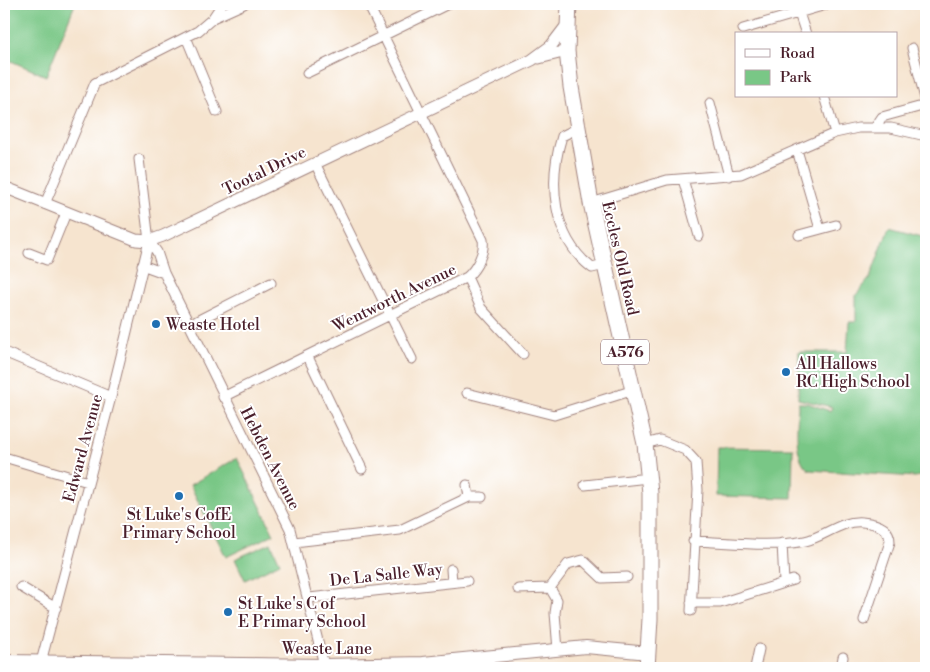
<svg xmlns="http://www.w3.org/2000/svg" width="930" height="672" viewBox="0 0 930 672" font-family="'Libre Bodoni',serif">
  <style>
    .green { fill: #79c786; stroke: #627358 }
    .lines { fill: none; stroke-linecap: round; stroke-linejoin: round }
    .minor-casing { stroke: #a0827d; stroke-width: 11 }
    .tertiary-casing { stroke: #a0827d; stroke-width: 13 }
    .secondary-casing { stroke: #a0827d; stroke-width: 14 }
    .primary-casing { stroke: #a0827d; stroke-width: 17 }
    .minor { stroke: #fff; stroke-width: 9 }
    .tertiary { stroke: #fff; stroke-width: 11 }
    .secondary { stroke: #fff; stroke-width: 12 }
    .primary { stroke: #fff; stroke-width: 15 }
    .poi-dot { fill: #1f6fb2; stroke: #fff; stroke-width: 2 }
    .labels { text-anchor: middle; stroke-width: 4; stroke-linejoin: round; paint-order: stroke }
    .shield { fill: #fff; stroke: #80626b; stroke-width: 1 }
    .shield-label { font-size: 15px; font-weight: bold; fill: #4a1f2b }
    .street-label { font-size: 16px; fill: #4a1f2b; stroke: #fff }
    .poi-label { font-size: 16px; fill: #4a1f2b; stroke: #fff; text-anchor: start }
  </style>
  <rect width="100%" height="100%" fill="#fff"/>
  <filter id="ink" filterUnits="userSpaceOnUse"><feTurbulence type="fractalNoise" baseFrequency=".02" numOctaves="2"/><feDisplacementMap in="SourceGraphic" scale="10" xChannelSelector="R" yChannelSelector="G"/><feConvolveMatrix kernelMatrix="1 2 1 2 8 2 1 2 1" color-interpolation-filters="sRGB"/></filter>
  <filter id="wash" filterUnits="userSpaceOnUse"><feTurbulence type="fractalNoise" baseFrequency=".0096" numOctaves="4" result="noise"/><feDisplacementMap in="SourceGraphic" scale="20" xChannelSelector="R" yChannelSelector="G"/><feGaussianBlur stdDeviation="1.12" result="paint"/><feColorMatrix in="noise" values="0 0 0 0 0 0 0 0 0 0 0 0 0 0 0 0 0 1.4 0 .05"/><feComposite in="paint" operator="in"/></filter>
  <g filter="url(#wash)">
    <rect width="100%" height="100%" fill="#f6e4cf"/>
    <path class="green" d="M4 4H75L46 76 4 58Z
      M889 227 926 237V475L915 477 809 470C792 457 798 422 798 403H807L830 411 832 407 798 399 799 352H847L849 322H856V295L870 278Z
      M717 447 793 448 792 498 716 496Z
      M237 458 274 534 226 557 190 485Z
      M271 543 280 563 245 580 235 559Z"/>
  </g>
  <g filter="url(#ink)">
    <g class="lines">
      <g class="minor-casing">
        <path id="minor" d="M799 13 806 34
          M215 17 244 4
          M743 29 829 4
          M186 37 217 112
          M912 48 926 102
          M307 73 448 4
          M824 96 835 133
          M710 103 729 176
          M876 126 882 117 926 105
          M578 128 562 136C548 182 552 237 592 268L605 265
          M797 150 820 229
          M315 163 412 359
          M683 179 699 236
          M591 203 667 180 741 174 835 133 858 128H891L926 136
          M45 204 95 83 198 31 212 19 222 4
          M799 235 836 225
          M149 241 157 252 164 273 290 529 324 665
          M29 253 47 260 66 213
          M142 265 164 273
          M467 277 481 308 523 354
          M189 325 271 283
          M4 352 111 397
          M308 357 362 469
          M467 393 554 415 634 390
          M223 397 467 277C476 269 485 253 483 240L368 4
          M645 444 660 440 685 450 696 462 698 490 691 611
          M4 457 88 482
          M467 485 469 497
          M585 485 648 478
          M693 541C729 542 769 548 805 541 824 537 841 520 862 522 875 523 890 527 890 542L864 620
          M294 542 400 530 469 497H482
          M782 543 784 582
          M451 569 452 582
          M21 587 56 608
          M550 588 568 564 583 560 602 578 627 577
          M518 589 550 588 557 600 555 613 558 650
          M309 598 467 581
          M691 603H720L793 580
          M41 662 111 397 149 241 139 159
          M755 668 759 649
          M841 668 843 657"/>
      </g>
      <g class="tertiary-casing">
        <path id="tertiary" d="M539 58 567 51
          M4 187 136 240 149 241 163 236 532 60 551 46 567 25"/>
      </g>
      <g class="secondary-casing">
        <path id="secondary" d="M4 661 324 665 423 663 586 647 649 653"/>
      </g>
      <g class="primary-casing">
        <path id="primary" d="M569 4 567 51 571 87 591 203 645 444 650 493V619L647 668"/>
      </g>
      <use href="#minor" class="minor"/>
      <use href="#tertiary" class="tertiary"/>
      <use href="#secondary" class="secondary"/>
      <use href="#primary" class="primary"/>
    </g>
  </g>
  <g class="poi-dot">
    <circle cx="156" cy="324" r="5"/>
    <circle cx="786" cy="372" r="5"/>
    <circle cx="179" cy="496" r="5"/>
    <circle cx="228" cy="612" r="5"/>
  </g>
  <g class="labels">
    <rect class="shield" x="601" y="339.5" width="48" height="25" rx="4"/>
    <g class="shield-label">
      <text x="625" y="357">A576</text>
    </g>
    <g class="street-label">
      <text transform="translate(264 170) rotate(-26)" y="6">Tootal Drive</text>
      <text transform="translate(621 258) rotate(77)" y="6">Eccles Old Road</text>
      <text transform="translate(394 297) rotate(-26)" y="6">Wentworth Avenue</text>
      <text transform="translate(82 448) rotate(-75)" y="6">Edward Avenue</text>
      <text transform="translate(271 458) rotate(63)" y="6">Hebden Avenue</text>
      <text transform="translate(386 574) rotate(-6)" y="6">De La Salle Way</text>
      <text x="327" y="654">Weaste Lane</text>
    </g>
    <g class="poi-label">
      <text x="166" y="330">Weaste Hotel</text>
      <text x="796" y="369">All Hallows<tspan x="796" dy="18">RC High School</tspan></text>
      <text x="179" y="520" text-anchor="middle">St Luke's CofE<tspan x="179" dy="18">Primary School</tspan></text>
      <text x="238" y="609">St Luke's C of<tspan x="238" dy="18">E Primary School</tspan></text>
    </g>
  </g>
  <rect width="930" height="672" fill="none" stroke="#fff" stroke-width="20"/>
  <rect x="735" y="32" width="162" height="65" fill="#ffffff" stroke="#b7a5aa"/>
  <rect x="745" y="49" width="25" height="8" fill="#ffffff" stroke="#b7a5aa"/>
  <text x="780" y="58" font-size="15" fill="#4a1f2b">Road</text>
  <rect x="745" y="70" width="25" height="15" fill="#79c786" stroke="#b7a5aa"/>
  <text x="780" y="82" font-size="15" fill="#4a1f2b">Park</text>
</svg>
